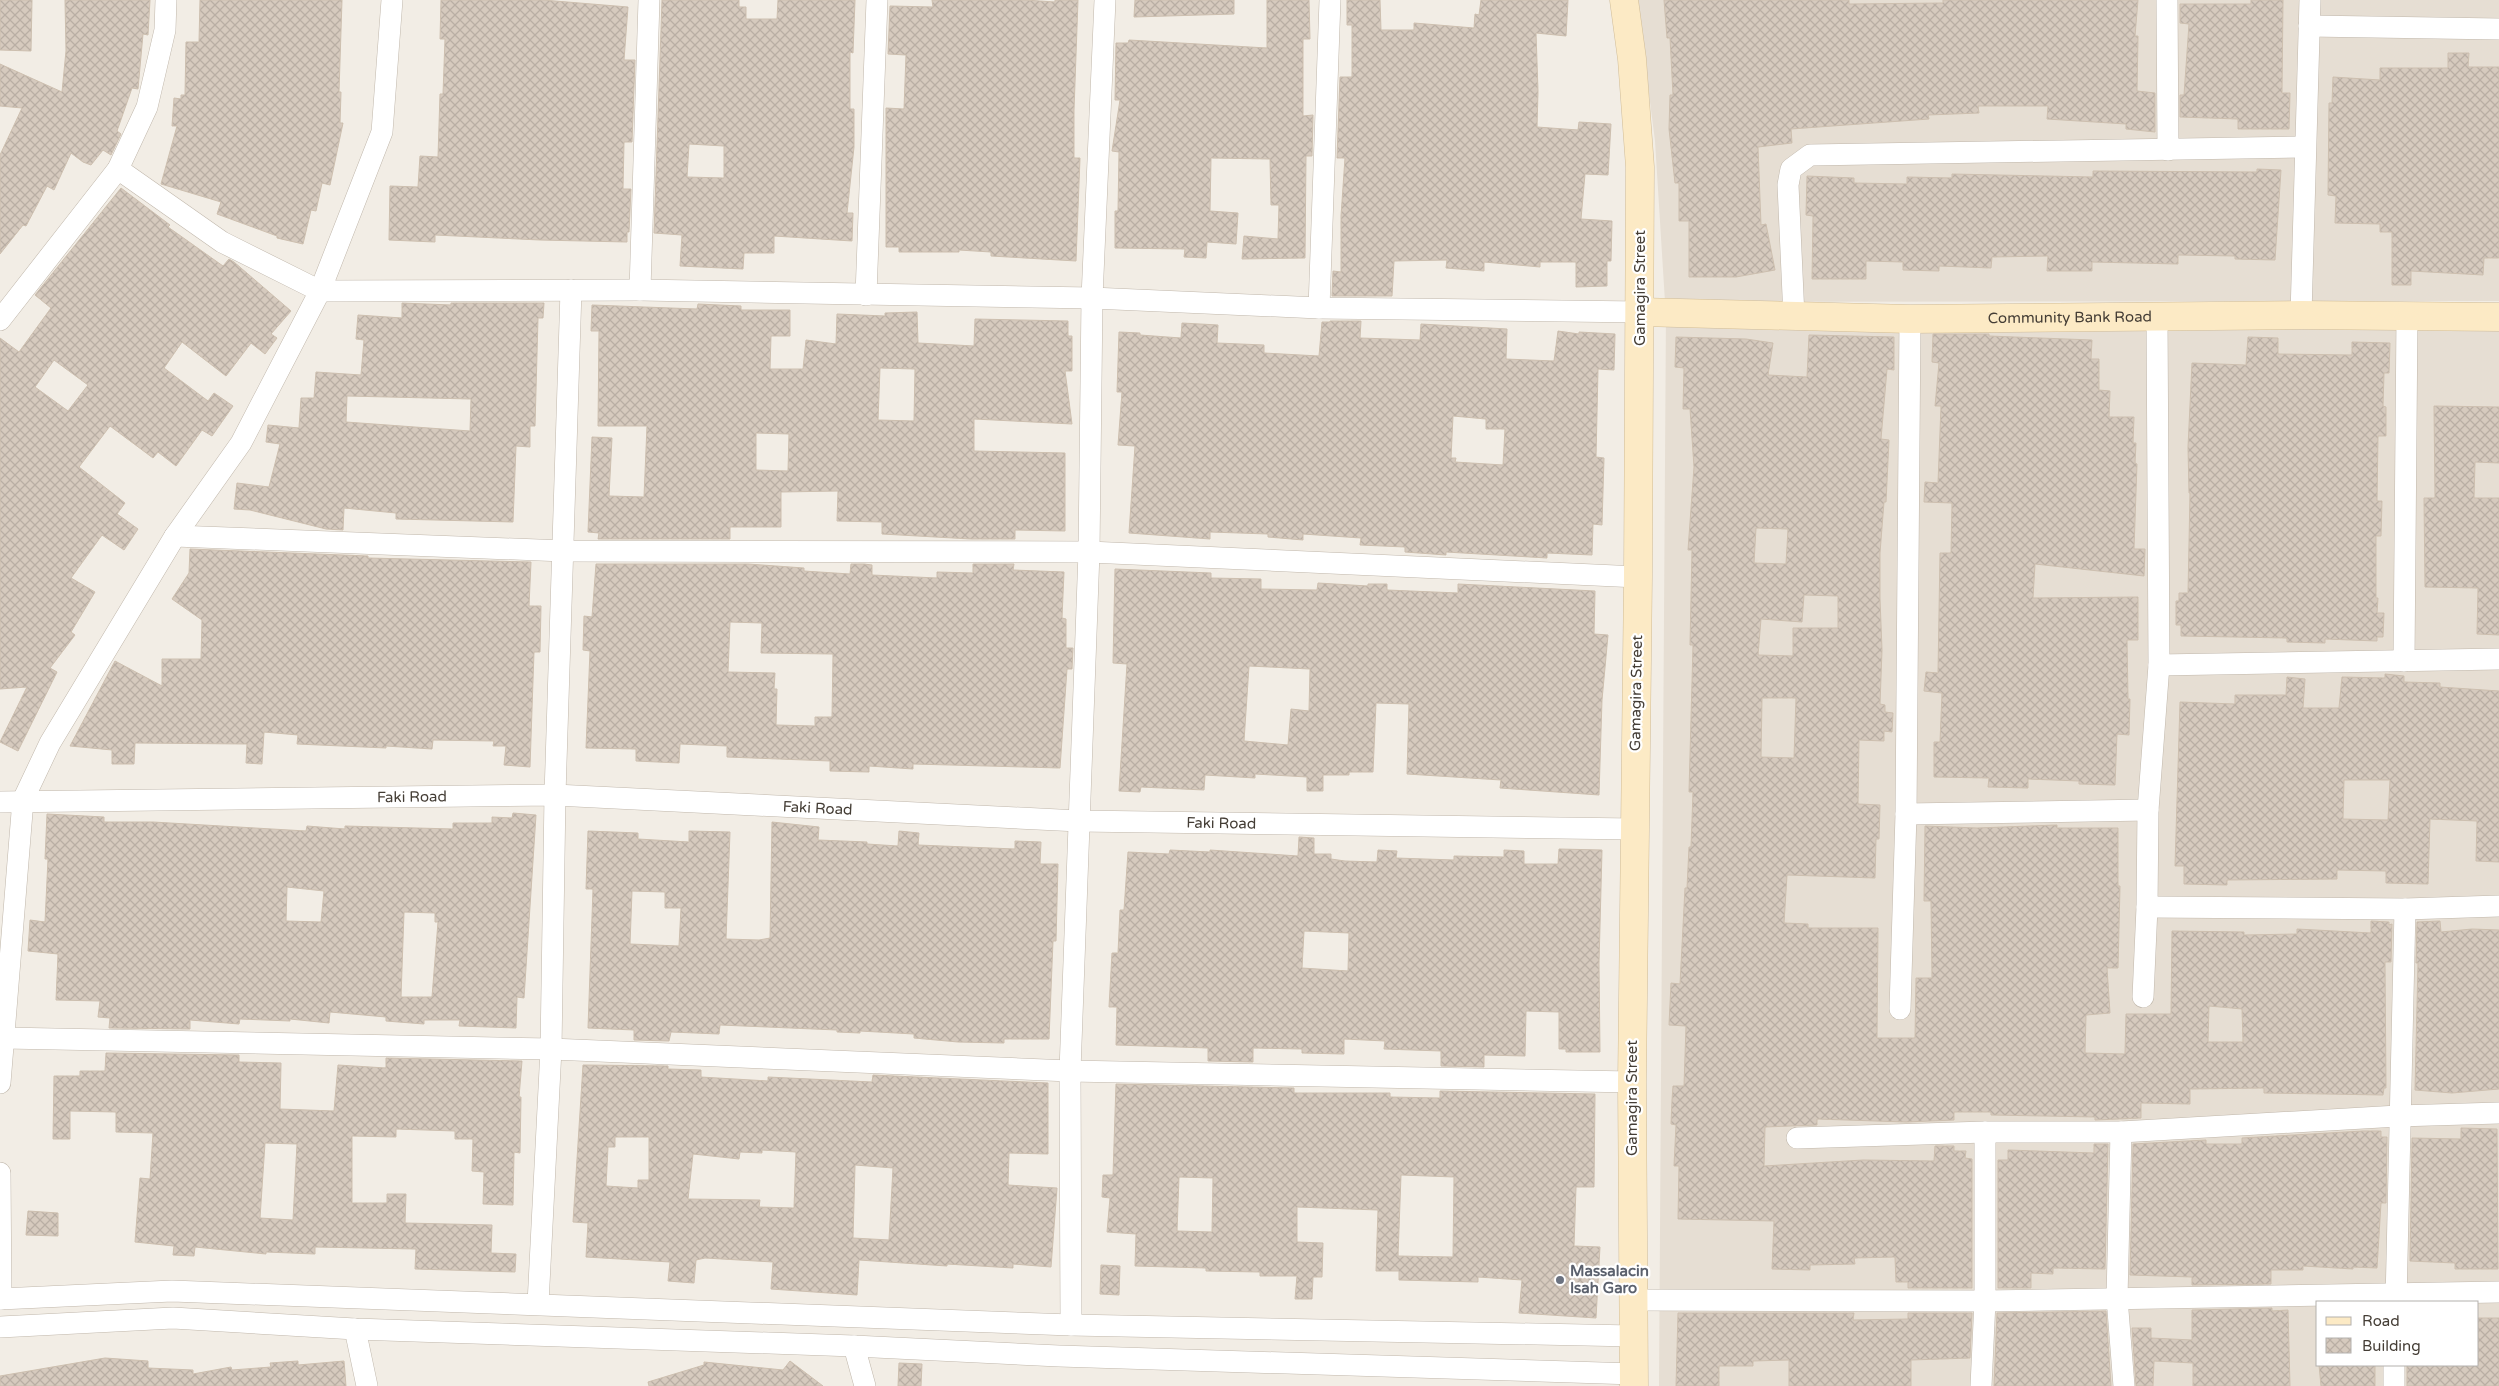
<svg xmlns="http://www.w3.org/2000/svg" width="2499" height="1386" viewBox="0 0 2499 1386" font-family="'Varela Round',sans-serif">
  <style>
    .residential { fill: #e6ded3; fill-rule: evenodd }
    .building { fill: url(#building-cross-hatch); stroke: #cdbfaf; fill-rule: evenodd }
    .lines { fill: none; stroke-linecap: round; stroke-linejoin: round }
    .street-casing { stroke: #c0b7ab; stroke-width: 22 }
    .secondary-casing { stroke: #d0bc97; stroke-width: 29 }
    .street { stroke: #fff; stroke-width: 21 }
    .secondary { stroke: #fceac5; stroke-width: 28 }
    .worship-dot { fill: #6b7280; stroke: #fff; stroke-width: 2 }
    .labels { text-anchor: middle; stroke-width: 4.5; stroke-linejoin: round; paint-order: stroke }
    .street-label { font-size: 15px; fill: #443d35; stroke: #fff }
    .worship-label { font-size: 15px; font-weight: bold; fill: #5b616d; stroke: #fff; text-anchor: start }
  </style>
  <defs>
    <pattern id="building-cross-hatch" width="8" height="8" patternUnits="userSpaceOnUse" patternTransform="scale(1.25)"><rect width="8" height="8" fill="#d6cabe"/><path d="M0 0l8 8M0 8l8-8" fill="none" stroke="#b9aea4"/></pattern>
  </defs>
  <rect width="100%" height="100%" fill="#f2ede5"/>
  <path class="residential" d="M1637 0H2499V301L1665 302 1655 141Z
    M2499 305V1386H1659L1666 309ZM2318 1302H2478V1365H2318Z"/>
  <path class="building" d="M0 0H32L31 51 0 50Z
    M65 0H150L148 35 143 34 138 89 132 88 117 131 121 134 111 155 103 150 91 165 83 162 71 153 54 190 47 186 26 226 23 225 0 254V155L22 108 0 106V64L62 92 66 51Z
    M200 0H342L339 92H341L340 123H343L330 185 322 183 316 211 311 210 303 244 277 238V236L217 214 221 202 161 184 177 126H172L174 98 181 99V95H185L186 42H199Z
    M441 0H543L628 7 624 60H635L632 142H624L623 189H631L629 232H627V242L540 240 435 235V242L389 240 390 186 418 187 420 156 438 157 440 94H443L445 39H440Z
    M662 0H739V7H746V19H777L778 0H855L853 53 850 52V109H854V147L847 213H853L852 241 774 236V253H744L743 269 680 266 682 235 654 233ZM689 144 724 146V178L687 177Z
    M932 0H1025L1055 2V0H1078L1074 110V158H1080L1076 261 991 256V252L959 250V252H899V247H886V108L904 109 906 55 888 54 890 6 933 7Z
    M1135 0H1234V14L1134 17Z
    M1267 0H1309L1310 39H1303V116L1313 115 1312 156H1306L1305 258 1242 259 1244 236 1278 239 1279 205H1271L1270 159 1211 158 1210 211 1238 213 1236 244 1207 242 1206 258 1184 257 1185 249 1115 248V211H1118L1119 152 1112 151 1120 100H1115L1116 43H1128L1129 40 1267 48Z
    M1347 0H1380L1381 30H1414V23L1474 28 1475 14 1479 15 1481 0H1568L1566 36 1536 33 1538 91 1537 127 1578 130 1579 122 1611 124 1608 175 1585 174 1581 219 1612 221 1611 261H1607V286L1576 287V262H1540V267L1484 262V271L1446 268 1447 260 1394 261 1392 296H1332L1333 271 1341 272V216L1345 158H1337L1340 77H1352V25H1347Z
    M1664 0H1849V4L1943 3V0H2138L2135 36H2138L2137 91 2155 93V132L2126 129V124L2047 119 2048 106H1978L1979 113 1928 115 1929 119 1791 129 1792 143 1758 147 1761 225 1766 224 1775 270 1736 277H1689V221H1679V183H1675L1669 129 1670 95H1673L1670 38H1667Z
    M2251 0H2283L2282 93H2290L2289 129H2238V119L2180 117V95H2184L2189 24 2180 23V4H2251Z
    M2448 53H2469L2468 67H2499V258H2484L2483 275 2411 271V285H2392V232H2380V224L2335 223 2336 196 2328 195 2329 103H2332L2333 77 2380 80V68H2448Z
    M2257 169 2281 170 2275 260 2235 259V256L2178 255V264L2092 262V271H2047L2048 256 1992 257 1991 268 1939 266V271L1903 270V262L1866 261V279H1812L1813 216 1806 215 1807 176 1854 178V183L1907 184V177L1952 178V174L2093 177V171L2257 172Z
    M121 188 170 225 168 227 223 266 229 259 234 262 291 311 271 334 277 338 265 354 251 343 226 376 182 342 164 368 208 401 214 393 233 406 212 436 202 430 176 466 158 452 153 458 110 426 79 467 125 503 117 514 138 529 124 550 102 535 71 578 95 592 71 632 75 635 50 668 57 672 18 751 0 742 27 687 0 689V338L19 352 51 308 35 295ZM54 360 88 385 68 411 35 387Z
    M402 303 451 305V303H544L543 318H538L535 426H530V447L516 446 513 522 396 519V513L344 508 343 530 326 529 250 510 234 509 237 483 269 487 280 444 266 442 268 425 299 428 301 398H314L316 372 361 375 364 340 356 339 358 315 402 318ZM347 396 471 399 470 431 346 422Z
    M698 304 741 306V310H790V336H771L770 369H803L806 340 836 344 837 314 885 316V313L917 312 918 343 974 346 975 319 1068 321V336H1072V371H1065L1072 424 974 419V451L1065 453V531L1015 530V539H971L882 534V522L837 521 838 491 781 492V527H730V539H598L599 533 588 532 592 437 612 438 609 496 644 497 647 426H598L599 331H591L592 305 697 309ZM880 368 915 369 914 421 878 420ZM756 433 789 434 788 471 756 470Z
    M1330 321H1361L1360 338 1420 340 1421 324 1507 329 1506 359 1554 361 1558 331 1579 334V332L1615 334 1614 370 1598 369 1596 457 1604 458 1602 525 1593 524 1592 555 1547 553V558L1446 552V555L1405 552V547L1360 545 1361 538 1303 534V540L1268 537V534L1210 532V539L1129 533 1135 446 1118 445 1122 392H1117L1119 332 1140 333V335L1181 338 1182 323 1218 325 1217 343 1264 345V353L1319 356 1322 322H1330ZM1453 416 1486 419V429H1505L1503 465 1455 462 1456 458H1451Z
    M1933 334H1989V336L2092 340 2091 359H2099V390L2110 391 2109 417H2134L2133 443H2136L2135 463 2137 464 2134 549H2145L2144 576 2035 564 2033 598 2138 597V640H2127L2128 699H2130L2129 735 2117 734 2115 785 2079 784V781L2028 779V788L1988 787 1989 778 1934 777V742H1940L1942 693 1924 691 1926 672 1938 673 1940 553H1951L1952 503 1924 502 1925 482 1938 483 1941 406H1935L1939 363 1932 362Z
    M1809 335 1894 337V370L1887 369 1881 439 1889 440 1886 502H1884L1880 553V599L1882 650 1880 704 1885 705V712L1893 713 1892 732 1884 731V741L1859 740 1858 804 1880 805 1879 839H1876L1875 878 1787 875 1784 923 1808 924V928H1878L1877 1038H1915L1916 978H1932L1931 901H1924L1925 826 1977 828 2057 825V828H2118V886H2120L2118 968H2107L2110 1013 2086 1015 2085 1053 2125 1054 2126 1014H2171L2172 931 2244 932V935L2297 934V929L2371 933V921L2389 922V925L2392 924 2391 962H2385L2386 1088H2384L2383 1095 2264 1093V1088L2190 1089V1104L2141 1103V1118L2095 1120V1117L1991 1115V1112H1954V1120L1906 1122 1817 1119V1125L1765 1127 1764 1166 1863 1160 1934 1161 1935 1146H1954V1151H1966L1965 1158 1972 1159V1288H1908V1282H1896L1895 1257 1854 1258 1855 1264 1810 1265V1270L1772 1269 1774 1221 1678 1219 1679 1166H1674L1676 1125 1671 1124 1672 1100 1673 1086H1684L1686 1026 1669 1025 1671 983 1680 984 1685 888H1687L1689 847H1691L1693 792H1689L1693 645H1690L1692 550H1688L1694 467 1690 409H1683L1684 368 1675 367 1676 337 1746 339 1773 343 1768 375 1807 377ZM1756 528 1788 529 1786 564 1754 563ZM1804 595 1838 596V628H1793V656L1758 655 1761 619 1802 622ZM1762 698H1796L1794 758 1761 757ZM2209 1006 2242 1009 2243 1042H2208Z
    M2248 337 2278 338V354L2352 355V342L2390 343 2389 373H2384L2383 406 2386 407V436H2378L2377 501H2382L2381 536H2376V598H2378L2377 613H2384L2383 637H2377V641L2325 639V643L2287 642V638L2181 636V625H2176V601H2179V593H2188L2190 493H2189L2188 447 2192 363 2246 365Z
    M2434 406 2499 407V463L2475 462 2474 498H2499V635L2477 634 2478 588 2425 587 2424 498H2435Z
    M190 549 368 556V558L531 562 529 606H541L540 652H534L530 767 504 765 506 746H493L494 741 433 740 432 749 386 746V748L297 744 298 735 264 732 262 764 246 763 247 744 135 743 134 764H112V750L70 746 115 661 162 686V659H201L202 620 172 599 189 573Z
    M596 564H748L804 568V571L850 574 851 564H864L872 565V575L937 578V572L973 573V564H1014L1013 570 1064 572 1062 618 1066 619V648H1073L1072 669H1067L1060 768 913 764V769L869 766V772L830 771V761L727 757V746L680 744 679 763 636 761V749L586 748 590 651 583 650 584 616 592 617ZM730 622 762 623 761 653 833 654 832 717H815V726L776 725 777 689H774L775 673 728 672Z
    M1115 569 1211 573V578L1261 579V589L1317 590 1318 583 1368 586V584H1387V590L1458 593V584L1595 591 1594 634 1608 635 1602 700 1599 795 1500 788 1501 780 1407 774 1409 704 1376 703 1373 772H1349V775H1323V791H1307V777L1255 774V778L1205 775 1204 790 1141 787 1140 792 1119 791 1127 664 1113 663ZM1249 666 1310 669 1309 711 1291 709 1288 745 1244 741Z
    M2385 674 2404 676V682L2440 683V687L2499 691V862L2476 861 2477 821 2430 819 2428 884 2386 883V871L2337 870V879L2227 880V885L2184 884V866H2175L2180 702 2235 704V695H2286L2287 677 2305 679 2303 708H2339L2342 677 2385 678ZM2344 780H2390L2388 820 2343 819Z
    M513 813 536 815 524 998 517 997 516 1028 459 1026 460 1020H424V1024L386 1021V1017L330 1012 329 1023 290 1019V1021L240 1019 239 1024 190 1020V1029L109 1028 110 1018 98 1017 100 1001 56 1000 58 954 28 951 30 920 45 922 48 859H45L47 814 104 817V822H153L306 831 307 826 345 829V826L453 829V823H492V817L512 818ZM287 887 324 891 321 922 286 921ZM404 912 435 913V922H438L432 997H401Z
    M772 822 819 827 818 840 867 842V844L898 846 899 831 919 833 918 845 1015 849V841L1041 842 1040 864H1058L1056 941H1053L1049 1039H1004V1043L958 1042 914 1038V1034L860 1031V1033L837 1032V1030L720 1025 719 1034 671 1032 669 1041 634 1040V1030L588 1028 593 889H586L588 831 638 833V839L689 842V831L730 832 726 939 759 940 770 938ZM632 891 665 892V908H681L679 946 630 944Z
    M1299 837 1314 838V854H1331V859L1345 861 1377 862 1378 850 1397 851 1396 858 1454 860V856L1504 857V850L1524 851V864H1558L1559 849 1602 850 1599 963 1600 1052H1566V1049H1559V1012L1526 1011 1525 1056 1484 1055V1067L1441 1066V1051L1384 1049 1385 1041 1344 1039V1054L1302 1053V1049L1253 1048V1062L1208 1061V1048L1116 1045 1117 1007H1109L1112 953H1118L1120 910H1124L1128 852 1169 854 1170 850 1210 852V850L1298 856ZM1304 931 1349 933 1348 971 1302 968Z
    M2440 921 2441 932 2472 929 2499 930V1089L2452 1093 2415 1090 2418 963H2416L2417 922Z
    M106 1053 239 1055V1062L281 1063 280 1109 334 1111 338 1065 386 1068V1058L522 1061 519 1097H521L520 1153 514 1152 513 1205 483 1204 484 1172 472 1171 473 1139H455V1131L396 1129V1137L352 1136V1203H387V1194H406L405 1223 492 1225 491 1253 516 1254 515 1272 415 1269 416 1249 315 1247V1254L266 1252V1254L195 1247 194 1256 173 1255 174 1246 135 1242 140 1178 150 1179 153 1133 116 1132V1112L70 1111V1139H53L54 1076H80V1071H105ZM265 1143 297 1144 293 1220 260 1218Z
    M583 1065 668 1066V1069L701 1070V1077L768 1081V1077L872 1082 873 1075 1048 1083V1154L1009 1153 1008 1185 1057 1188 1051 1267 1013 1264V1268L947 1264V1266L859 1260 857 1295 771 1289 773 1262 705 1258 696 1260 694 1283 668 1281 670 1262 586 1257 588 1223 573 1222ZM615 1137H649V1180H638V1188L606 1186 608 1147H615ZM762 1150 796 1152 794 1208 759 1207 760 1200 688 1199 693 1154 739 1159 740 1152 762 1153ZM855 1165 893 1168 889 1240 853 1238Z
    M1116 1084 1294 1088V1093H1390V1097L1440 1098V1091L1595 1094 1594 1187H1576L1574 1246 1600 1247 1596 1318 1519 1313 1522 1280 1478 1277V1282L1399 1280V1271H1376L1378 1210 1297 1207V1242L1323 1243 1322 1277H1313L1312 1299H1295L1297 1276H1260V1272L1206 1271V1268L1135 1266 1136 1234 1107 1232 1110 1198 1102 1197 1103 1175H1113ZM1401 1175 1454 1177 1453 1257 1398 1256ZM1179 1177 1213 1178 1212 1232 1177 1231Z
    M2461 1128 2497 1129 2498 1269H2455V1263L2410 1261 2412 1138 2461 1139Z
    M2363 1131H2381V1137H2387L2386 1203H2381L2377 1268 2353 1267V1269L2303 1266V1270H2271V1284L2192 1285V1277L2130 1275 2133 1144 2206 1140V1144H2242V1138Z
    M2094 1144H2108L2105 1269 2053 1268V1274L2031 1273V1288H1998V1160H2008V1150L2094 1153Z
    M28 1211 58 1213V1236L26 1235Z
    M1101 1265 1120 1266 1119 1295 1100 1294Z
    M2272 1308V1311L2288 1310 2290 1386H2193V1363L2154 1361 2153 1386H2136L2132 1328H2151V1338L2192 1340V1310Z
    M2106 1311 2111 1386H1994L1997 1313Z
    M1678 1313H1854L1853 1320 1908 1319V1313H1972L1970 1358 1911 1360V1386H1789V1360L1753 1361V1366H1719V1386H1676Z
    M2478 1318H2499V1386H2407V1365H2478Z
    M105 1358 148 1361V1368L193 1370V1374L231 1367 232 1370 271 1367 270 1363 298 1361V1365L344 1361 346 1386H0V1376Z
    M790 1361 823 1386H649L648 1382 704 1365V1362L783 1370Z
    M899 1363 922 1364 921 1386H898Z
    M2319 1365H2375V1386H2321Z"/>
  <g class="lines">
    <g class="street-casing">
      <g id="street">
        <path d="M2167 0 2168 150"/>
        <path d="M2309 26 2499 29"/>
        <path d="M118 169 222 242 320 291 640 290 1092 298 1319 308 1640 312"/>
        <path d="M640 290 649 0"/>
        <path d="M866 295 877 0"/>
        <path d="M1319 308 1330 0"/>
        <path d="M2301 315 2310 0"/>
        <path d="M1794 317 1788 185 1791 169 1810 155 2304 147"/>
        <path d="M0 320 118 169 147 107 165 30 166 0"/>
        <path d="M175 536 564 551 1089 552 1638 577"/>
        <path d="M2404 661 2407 316"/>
        <path d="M2159 665 2499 659"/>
        <path id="s1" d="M0 802 555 795 1079 821 1634 829"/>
        <path d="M1906 814 2148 810"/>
        <path d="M2147 907 2405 909 2499 906"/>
        <path d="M2143 997 2147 907 2148 810 2159 665 2157 317"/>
        <path d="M1900 1009 1906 814 1910 319"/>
        <path d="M5 1038 551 1049 1070 1071 1632 1082"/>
        <path d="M0 1083 23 800 50 743 175 536 241 443 320 291 382 132 392 0"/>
        <path d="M2121 1132 2117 1298 2124 1386"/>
        <path d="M1797 1138 1985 1132H2121L2398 1116 2499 1113"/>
        <path d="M0 1173 1 1299"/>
        <path d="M0 1299 172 1291 1071 1325 1633 1336"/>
        <path d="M1632 1300 1985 1301 2499 1292"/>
        <path d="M2396 1302 2405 909"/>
        <path d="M538 1304 551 1049 555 795 571 290"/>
        <path d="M1071 1325 1070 1071 1089 552 1092 298 1105 0"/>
        <path d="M0 1327 173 1318 355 1329 854 1346 1059 1356 1634 1374"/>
        <path d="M355 1329 367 1386"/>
        <path d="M854 1346 865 1386"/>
        <path d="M1981 1386 1985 1301V1132"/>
        <path d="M2394 1386V1365"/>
      </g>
    </g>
    <g class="secondary-casing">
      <g id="secondary">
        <path d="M1624 0 1632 59 1640 167 1638 577 1632 1082 1634 1386"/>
        <path id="s2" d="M1640 312 1910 319 2301 315 2499 317"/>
      </g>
    </g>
    <use href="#street" class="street"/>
    <use href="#secondary" class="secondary"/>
  </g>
  <circle class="worship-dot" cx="1560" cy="1280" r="5"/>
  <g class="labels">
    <g class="street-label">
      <text transform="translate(1640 288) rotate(-90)" y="5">Gamagira Street</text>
      <text dy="5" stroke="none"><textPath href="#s2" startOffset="430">Community Bank Road</textPath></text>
      <text transform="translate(1636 693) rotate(-89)" y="5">Gamagira Street</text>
      <text dy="5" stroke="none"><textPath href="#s1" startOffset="412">Faki Road</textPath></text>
      <text dy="5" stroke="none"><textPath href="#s1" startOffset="818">Faki Road</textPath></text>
      <text dy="5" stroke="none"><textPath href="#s1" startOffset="1222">Faki Road</textPath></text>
      <text transform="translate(1632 1098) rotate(-90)" y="5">Gamagira Street</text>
    </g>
    <g class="worship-label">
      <text x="1570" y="1276">Massalacin<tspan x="1570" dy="17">Isah Garo</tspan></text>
    </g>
  </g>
  <rect x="2316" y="1301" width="162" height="65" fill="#ffffff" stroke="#b4b1ae"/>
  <rect x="2326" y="1317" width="25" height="8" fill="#fceac5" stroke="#b4b1ae"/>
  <text x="2362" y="1326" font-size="15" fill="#443d35">Road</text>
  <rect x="2326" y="1338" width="25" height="15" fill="url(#building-cross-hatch)" stroke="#b4b1ae"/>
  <text x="2362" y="1351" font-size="15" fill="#443d35">Building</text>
</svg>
